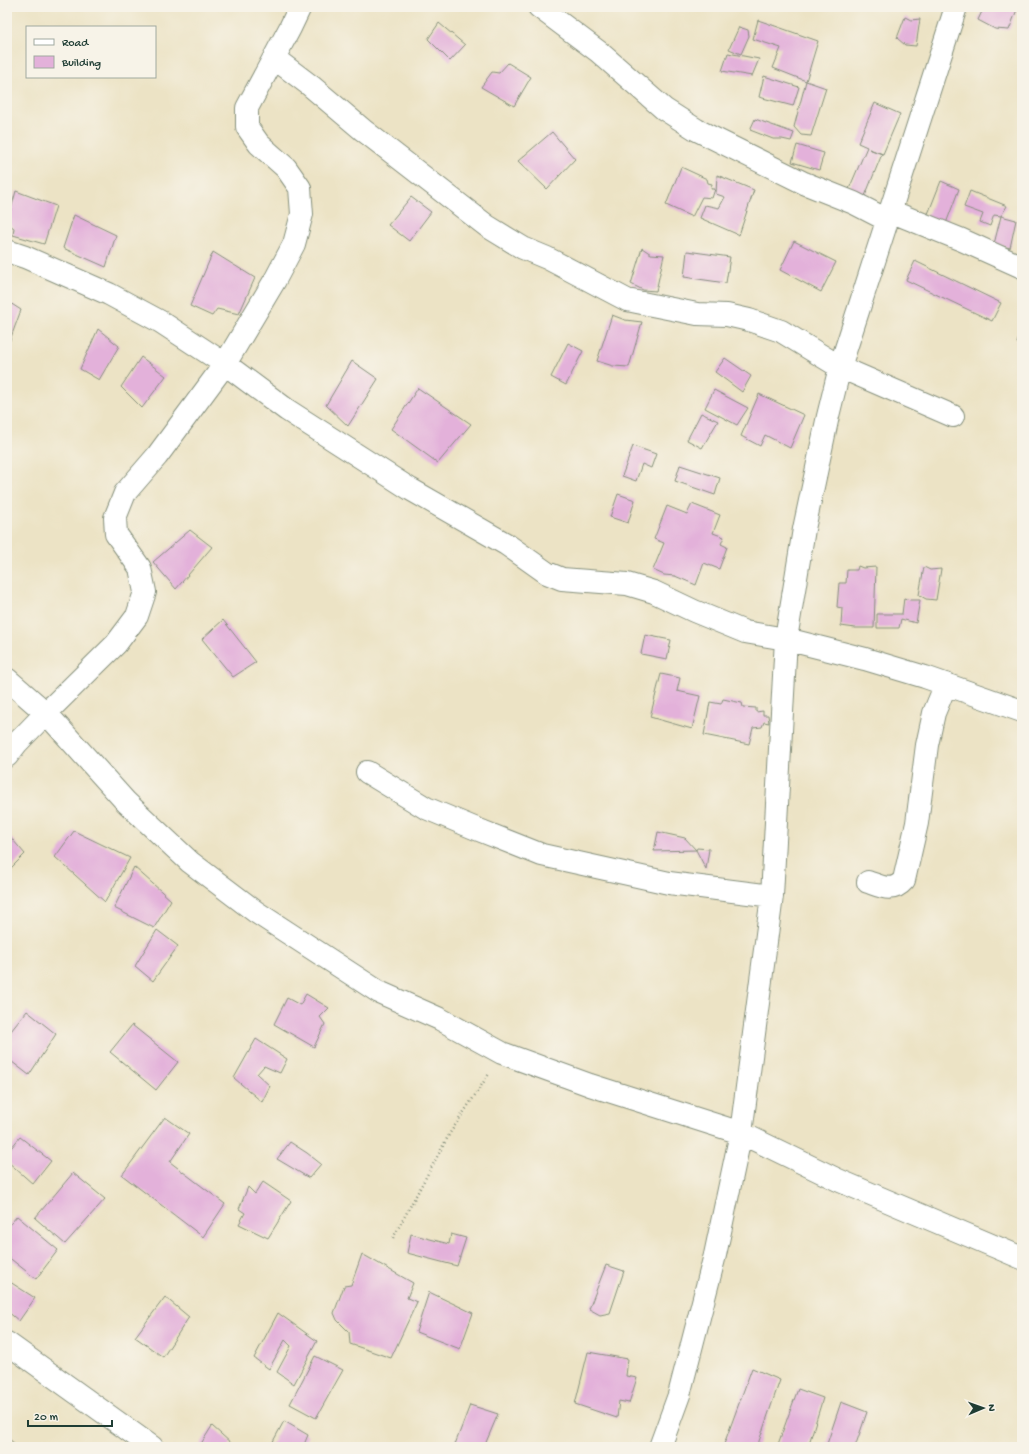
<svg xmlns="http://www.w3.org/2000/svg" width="1029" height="1454" viewBox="0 0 1029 1454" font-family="'Gochi Hand',sans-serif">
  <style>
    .building { fill: #e3b1da }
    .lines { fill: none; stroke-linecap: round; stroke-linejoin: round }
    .minor-casing { stroke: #86907c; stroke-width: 24 }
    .tertiary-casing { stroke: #86907c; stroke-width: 24 }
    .path { stroke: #86907c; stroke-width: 2.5; stroke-dasharray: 1 3; stroke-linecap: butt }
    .minor { stroke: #fff; stroke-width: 22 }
    .tertiary { stroke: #fff; stroke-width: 22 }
  </style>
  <rect width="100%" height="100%" fill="#f7f3e8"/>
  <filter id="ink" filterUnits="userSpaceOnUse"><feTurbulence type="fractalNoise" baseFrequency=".025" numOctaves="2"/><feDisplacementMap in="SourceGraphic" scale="8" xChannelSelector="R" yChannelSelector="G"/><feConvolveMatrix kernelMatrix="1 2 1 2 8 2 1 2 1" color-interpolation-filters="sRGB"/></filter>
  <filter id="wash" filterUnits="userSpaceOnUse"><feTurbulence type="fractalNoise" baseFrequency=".012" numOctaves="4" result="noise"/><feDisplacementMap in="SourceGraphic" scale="16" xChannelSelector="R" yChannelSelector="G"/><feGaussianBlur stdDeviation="0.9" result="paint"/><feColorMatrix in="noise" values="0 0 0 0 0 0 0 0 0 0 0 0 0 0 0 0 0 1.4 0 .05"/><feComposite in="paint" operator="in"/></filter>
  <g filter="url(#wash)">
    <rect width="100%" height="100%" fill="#ece3c5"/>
    <g id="blocks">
      <path class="building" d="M984 7H1018L1009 30 995 29 978 20Z
        M905 17 911 20 920 19 916 46 905 45 897 38Z
        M758 20 818 41 806 81 773 68 781 48 753 39Z
        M439 23 465 45 450 61 428 39Z
        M739 27 748 30 749 36 741 54 729 49Z
        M728 53 759 59 752 76 722 71Z
        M508 63 531 77 514 106 481 87 492 72 499 73Z
        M764 76 799 87 793 106 759 97Z
        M806 81 826 88 811 136 801 135 794 127Z
        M875 103 900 114 883 154 869 149 882 154 865 196 849 189 867 147 858 143Z
        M755 119 794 133 791 141 782 139H773L750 130Z
        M552 132 575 159 547 189 518 161Z
        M797 145 824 153 819 170 792 162Z
        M681 167 707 179 708 183 712 184 711 189H715L712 198 702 197 692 217 666 205Z
        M717 175 754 190 739 235 700 218 705 205 719 208 725 197 716 194Z
        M941 181 959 189 945 226 926 219Z
        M16 191 56 206 44 244 13 235 14 228 7 223Z
        M970 191 1007 206 1001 216 994 215 990 226 980 222 983 214 964 207Z
        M411 197 431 212 409 241 388 225Z
        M74 215 116 235 106 267 63 248Z
        M1001 216 1016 220 1010 248 994 244Z
        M794 241 836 262 821 292 780 270Z
        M642 248 651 254 664 255 656 291 643 290 631 284Z
        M687 251 730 257 726 283 684 277Z
        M213 252 255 278 239 314 217 309 212 316 190 306Z
        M915 261 1001 303 992 321 906 280Z
        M7 301 21 310 7 348Z
        M612 315 625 320 642 322 629 367 613 366 597 361Z
        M1022 328V345L1017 343Z
        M98 329 119 346 99 380 80 369Z
        M568 343 583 351 566 385 551 377Z
        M141 357 166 376 142 408 121 387Z
        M725 358 751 376 742 392 715 372Z
        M352 361 378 379 348 426 326 405Z
        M418 388 471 424 438 463 391 429Z
        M714 390 748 408 737 425 705 408Z
        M759 394 804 415 790 448 765 435 760 446 741 436Z
        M701 413 718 421 702 448 687 440Z
        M633 446 656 454 651 468 642 464 636 481 622 476Z
        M680 465 720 478 715 495 675 481Z
        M618 494 635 500 628 523 610 517Z
        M692 504 720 515 713 533 724 537 721 544 727 547 719 569 704 563 696 585 675 576 664 575 653 570 664 543 654 539 667 506 687 514Z
        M190 530 212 547 176 589 153 562Z
        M858 566 863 568 876 567 874 628H855L841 626 842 608 837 607 839 583H846L847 570H857Z
        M924 567 930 570 941 569 936 600 926 599 919 595Z
        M904 598 910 600H920L916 623 901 619 899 628H877V614H902Z
        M223 620 256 662 233 677 202 639Z
        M645 635 671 640 667 659 641 654Z
        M661 674 680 678 677 691 700 696 692 729 650 717Z
        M723 699 742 703 743 707 756 708V712L763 711V715H768L769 723 764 722 762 727 753 728 749 744 704 735 710 702 721 704Z
        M74 831 130 858 105 902 55 857Z
        M658 832 685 838 696 850 654 851Z
        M7 833 25 854 7 872Z
        M697 848 709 849 706 869 696 850Z
        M134 867 171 900 154 928 114 908Z
        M157 930 178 946 153 981 135 966Z
        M306 994 329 1008 320 1017 325 1024 314 1047 274 1024 287 998 300 1005Z
        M27 1011 56 1034 29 1075 7 1058V1036Z
        M132 1025 178 1062 156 1090 110 1052Z
        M256 1039 287 1059 280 1073 264 1066 257 1074 270 1086 262 1102 234 1078Z
        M165 1117 189 1134 170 1162 225 1204 203 1237 122 1175Z
        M20 1137 51 1161 33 1184 7 1161V1153Z
        M290 1142 307 1153 321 1164 309 1178 277 1159Z
        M73 1173 105 1199 65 1244 35 1218Z
        M263 1182 291 1201 268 1238 239 1224 245 1213 239 1209 248 1187 255 1194Z
        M17 1216 58 1250 36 1279 7 1256V1228Z
        M411 1234 449 1244 451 1234 466 1238 457 1266 407 1253Z
        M362 1254 413 1283 407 1298 417 1302 391 1358 350 1344 349 1332 337 1320 334 1313 344 1286 351 1285Z
        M606 1265 624 1271 610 1313 600 1315 589 1309Z
        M7 1280 35 1298 19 1321 7 1311Z
        M429 1292 473 1313 460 1349 416 1332Z
        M165 1297 189 1317 163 1357 135 1337Z
        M278 1313 317 1341 294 1384 277 1372 291 1346 285 1340 269 1369 254 1358Z
        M588 1352 628 1359 626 1376 637 1378 629 1403 619 1401 617 1418 575 1404Z
        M315 1356 343 1370 316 1418 290 1404Z
        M752 1368 780 1380 757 1447H723Z
        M798 1389 823 1398 808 1447H777Z
        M841 1402 867 1412 855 1447H826Z
        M470 1405 498 1414 484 1447H454Z
        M284 1421 308 1435 303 1447H270Z
        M212 1426 231 1443 229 1447H199Z
        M7 1437 16 1445 15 1447H7Z"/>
    </g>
  </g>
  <g filter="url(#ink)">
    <use href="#blocks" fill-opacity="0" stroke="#86907c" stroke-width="1"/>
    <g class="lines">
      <g class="minor-casing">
        <path id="minor" d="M539 7 599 52 664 109 697 130 804 183 854 203 887 220
          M274 58 311 86 363 130 487 226 523 248 547 258 627 300 697 314 727 315 749 320 781 331 840 367 953 416
          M890 211 962 240 1022 267
          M7 251 25 257 109 294 161 322 225 364 287 410 410 489 506 544 547 573 562 579 627 584 654 592 694 611 745 632 786 639 865 659 925 677 1022 711
          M7 679 46 713 126 802 190 862 256 912 379 992 440 1019 502 1053 590 1085 741 1133 838 1180 1022 1258
          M7 756 17 743 46 713 116 644 137 616 145 592 140 568 116 534 115 518 125 493 157 456 225 364 275 280 294 244 302 214 300 188 286 168 259 144 247 127V108L290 28 300 7
          M367 772 426 808 474 828 542 855 669 883 772 896
          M868 882C882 887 893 893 904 880L917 823 927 745 934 713 946 684
          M660 1447 679 1395 715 1255 741 1133 772 896 786 639 804 529 828 416 840 367 956 7"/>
      </g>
      <g class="tertiary-casing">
        <path id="tertiary" d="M7 1343 152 1447"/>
      </g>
      <path class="path" d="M393 1238 450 1133 489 1074"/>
      <use href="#minor" class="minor"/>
      <use href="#tertiary" class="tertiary"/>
    </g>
  </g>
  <rect width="1029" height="1454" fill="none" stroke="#f7f3e8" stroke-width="24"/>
  <rect x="26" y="26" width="130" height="52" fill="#f7f3e8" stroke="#a1aaa0"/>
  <rect x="34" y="39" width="20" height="6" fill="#ffffff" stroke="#a1aaa0"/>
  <text x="62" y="46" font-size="12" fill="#1f3d34">Road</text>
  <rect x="34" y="56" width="20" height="12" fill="#e3b1da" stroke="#a1aaa0"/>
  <text x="62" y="66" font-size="12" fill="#1f3d34">Building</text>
  <g transform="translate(983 1408) rotate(88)" stroke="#f7f3e8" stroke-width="3" paint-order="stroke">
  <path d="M0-3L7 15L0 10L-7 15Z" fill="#1f3d34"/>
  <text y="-6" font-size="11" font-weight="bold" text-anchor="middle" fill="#1f3d34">N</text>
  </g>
  <path d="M28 1420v6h84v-6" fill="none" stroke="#1f3d34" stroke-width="2"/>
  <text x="34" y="1420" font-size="12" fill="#1f3d34" stroke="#f7f3e8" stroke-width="3" paint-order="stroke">20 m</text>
</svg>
